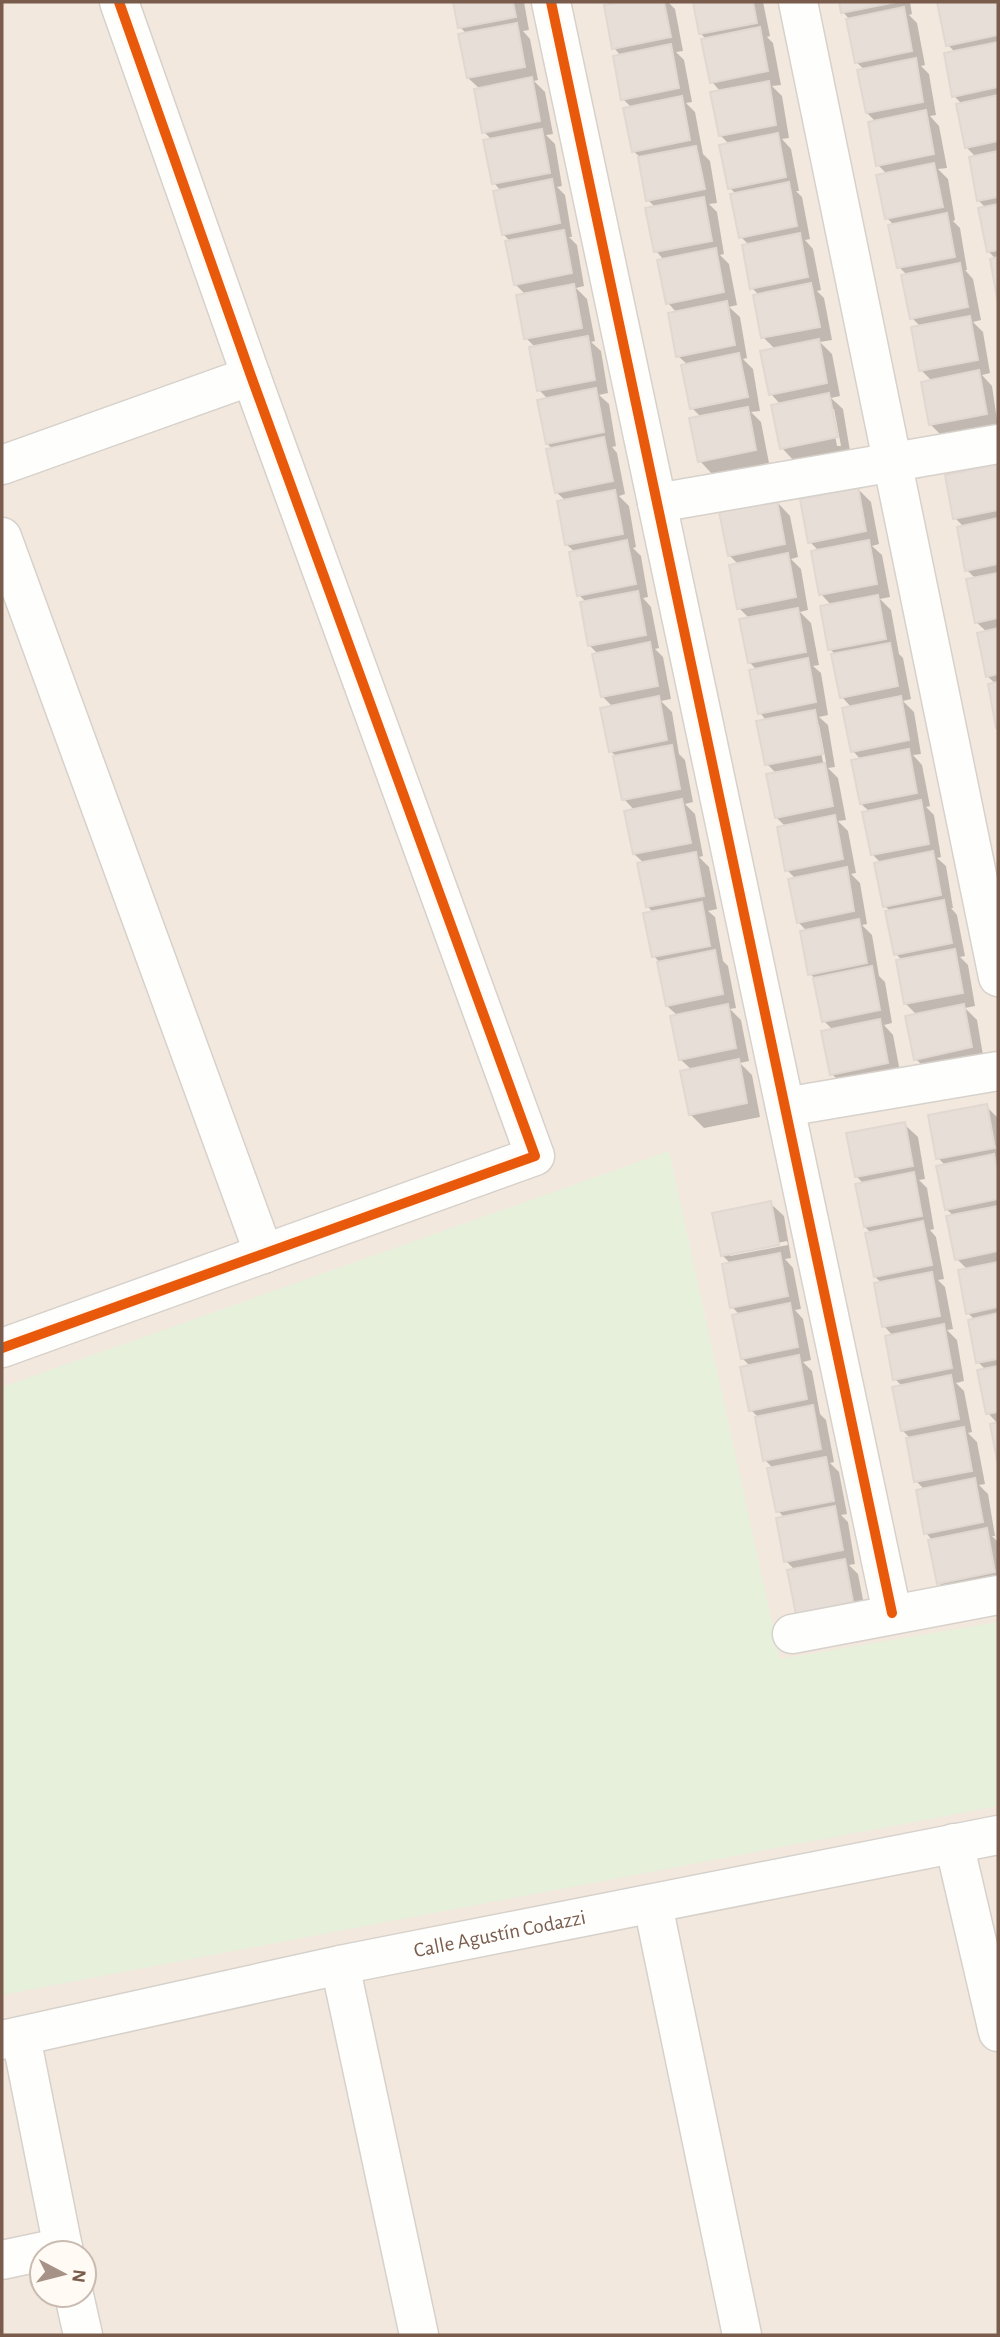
<svg xmlns="http://www.w3.org/2000/svg" width="1000" height="2337" viewBox="0 0 1000 2337" font-family="'Alegreya Sans',sans-serif">
  <style>
    .residential { fill: #f2e8de; fill-rule: evenodd }
    .green { fill: #e7f0db }
    .shadow { fill: #0003; fill-rule: evenodd }
    .building { fill: #e6ded7; stroke: #e2d8d2; stroke-width: 2 }
    .lines { fill: none; stroke-linecap: round; stroke-linejoin: round }
    .minor-casing { stroke: #d7d1cb; stroke-width: 41 }
    .minor { stroke: #fefefd; stroke-width: 38 }
    .cycleway-casing { stroke: #fffaf3; stroke-width: 15 }
    .cycleway { stroke: #e8590c; stroke-width: 10 }
    .labels { text-anchor: middle; stroke-width: 7; stroke-linejoin: round; paint-order: stroke }
    .street-label { font-size: 21px; fill: #7a5c4d; stroke: #fffaf3 }
  </style>
  <rect width="100%" height="100%" fill="#f9f5f0"/>
  <path class="residential" d="M2 2H998V2335H2ZM42 2253H84V2295H42Z"/>
  <path class="green" d="M669 1151 780 1659 998 1622V1806L2 1995V1387Z"/>
  <path class="shadow" d="M455 2H524L529 30 523 31 530 39 538 80 534 81 545 92 553 134 546 135 555 144 562 186 557 187 565 195 572 237H569L577 245 584 286 576 288 587 299 595 341 591 342 601 351 608 393 599 395 609 404 616 446 612 447 617 453 625 494 619 496 629 506 636 547 633 548 641 556 648 597 643 598 651 607 659 648 655 649 663 657 671 699 661 701 672 712 679 754 685 760 693 802 685 804 695 814 703 856 699 857 709 867 717 909 708 911 715 917 723 961 728 966 736 1008 730 1009 741 1020 749 1061 740 1063 752 1075 760 1117 704 1128 690 1114 692 1070 680 1059 678 1016 667 1006 660 963 654 956V913L647 906 644 863 634 854 635 811 624 799 615 755 610 751 613 707 602 696 598 654 590 646 587 603 579 595 575 552 567 545 559 503 566 501 556 492 553 449 547 444 549 400 539 390 536 348 526 338V295L515 284 511 242 503 234 501 191 494 183 492 140 484 132 480 89 468 78 467 34 460 27Z
    M607 2H668L675 9 683 51 676 52 684 60 692 102 686 103 695 112 703 154 710 161 717 203 709 204 717 212 724 254 720 255 729 264 737 305 729 307 740 317 747 358 743 359 753 369 760 411 751 412 761 422 769 463 713 475 700 461 701 417 692 408 688 365 678 356 677 313 668 303 664 260 656 251V208L648 200 640 157 633 151 632 108 623 99 621 56 614 48 611 6Z
    M694 2H763L770 36 767 37 773 43 781 85 772 86 782 96 789 138 782 139 791 149 799 191H796L802 197 810 239 805 240 813 249 821 290 817 291 824 298 832 340 820 342 832 354 840 396 831 398 843 409 850 451 795 462 782 448 781 405 771 394 775 349 763 337 759 295 752 288 749 245 741 237 736 194 730 188V145L720 135 721 92 712 82 707 40 701 34ZM830 409H834L841 446H837Z
    M841 2H910L912 14 909 15 917 23 925 65 921 66 929 74 936 115 930 116 939 126 947 168 938 169 948 179 955 220 953 221 960 228 967 270H965L973 279 981 320 973 322 983 332 990 373 982 375 992 386 998 427 944 438 931 425 932 381 921 370V327L912 318 907 275 899 267 894 225 887 218V174L878 165 876 122 867 113 865 70 856 62 850 20 843 12Z
    M937 2H998V294L992 260 996 259 988 251 986 208 979 201 977 158 966 147 962 104 954 96 955 52 948 45Z
    M998 466V727L990 685 996 684 987 676V632L976 622V579L967 570 964 527 955 518 947 476Z
    M858 489 871 502 879 544 872 546 882 555 890 597 880 599 891 610 899 654 903 658 911 699 903 701 914 712 921 754 913 755 922 765 930 806 926 807 934 815 941 857 937 858 946 866 953 908H951L957 915 965 956 960 957 968 965 975 1006 965 1008 977 1020 984 1061 929 1072 916 1059 917 1015 906 1004 903 961 896 954 891 912 885 906 881 863 872 854 870 812 861 804V760L853 751 852 708 842 697 836 655 830 649 832 606 821 594 819 551 810 542Z
    M777 502 790 516 798 557 791 559 801 569 808 610 800 612 811 623 819 665 813 666 821 673 828 715 819 717 828 725 835 767 828 768 838 778 846 820 838 821 848 831 856 873 851 874 860 883 867 924 862 925 872 935 879 976 885 982 892 1023 884 1025 893 1035 901 1077 845 1088 832 1074 834 1031 824 1021 816 979 810 974 807 931 798 922 796 879 787 870 786 827 777 818V774L767 764V721L760 713 757 670 749 662 750 619 739 608V565L729 555ZM816 725H819L826 762H823Z
    M986 1106 998 1118V1424L988 1413 986 1370 978 1362 975 1320 968 1313V1270L957 1259 954 1216 946 1209V1166L938 1158Z
    M904 1124 918 1137 925 1179 919 1180 927 1188 934 1229 930 1230 936 1237 944 1279 938 1280 945 1287 953 1329 947 1330 957 1340 964 1381 956 1383 964 1391 972 1432 968 1433 977 1442 985 1484 979 1485 988 1494 995 1536H992L998 1542V1587L952 1597 939 1583 933 1541 926 1533 925 1490 916 1481 911 1439 902 1430 903 1387 895 1379 893 1336 884 1326 882 1283 875 1277 872 1234 865 1227 864 1184 856 1176Z
    M770 1203 784 1216 791 1258 785 1259 793 1268 801 1309 795 1310 803 1319 811 1360 803 1362 812 1371 820 1414 826 1420 834 1462 830 1463 839 1472 847 1514 841 1515 848 1522 855 1564 849 1565 858 1574 866 1615 811 1627 795 1570 786 1561 785 1518 778 1511 774 1469 765 1460 757 1416 751 1410V1367L742 1358 740 1315 732 1307 731 1264 722 1255ZM787 1241 788 1245 730 1256V1253Z"/>
  <path class="building" d="M453 2H513L516 17 458 28Z
    M622 2H664L671 37 612 49 604 5Z
    M693 2H753L757 23 699 34Z
    M839 2H896L841 13Z
    M937 2H998V35L946 46Z
    M904 7 912 51 855 63 846 19Z
    M517 23 525 67 467 78 458 34Z
    M760 27 768 71 710 83 701 39Z
    M998 42V87L952 97 944 53Z
    M671 44 679 88 621 100 613 56Z
    M916 58 923 102 866 113 857 70Z
    M532 77 540 121 482 133 474 89Z
    M769 81 776 125 719 136 710 92Z
    M998 95V141L965 148 956 104Z
    M682 96 690 140 632 152 623 108Z
    M926 110 934 154 876 166 868 122Z
    M542 129 550 173 492 184 483 140Z
    M778 133 786 177 728 189 719 145Z
    M696 146 705 189 646 201 638 157Z
    M998 151V197L977 201 969 157Z
    M934 163 943 207 885 219 876 175Z
    M552 179 560 223 502 235 493 191Z
    M789 182 797 226 739 238 730 194Z
    M704 197 712 241 654 252 645 208Z
    M998 204V250L987 252 978 208Z
    M947 213 955 257 897 268 888 225Z
    M564 230 572 273 514 285 505 241Z
    M800 233 808 277 750 289 742 245Z
    M716 248 724 292 666 304 657 260Z
    M998 257V303L990 259Z
    M960 263 968 307 910 319 901 275Z
    M811 283 820 327 761 338 753 295Z
    M574 284 582 328 524 339 516 295Z
    M727 301 735 345 676 357 668 313Z
    M970 316 978 360 919 371 911 327Z
    M588 336 595 380 537 391 529 347Z
    M819 339 827 383 769 395 760 351Z
    M739 353 748 397 690 409 681 365Z
    M979 370 987 414 929 425 921 382Z
    M596 388 604 432 546 444 537 400Z
    M829 393 838 437 780 449 771 405Z
    M748 407 756 450 698 462 689 418Z
    M604 437 613 481 555 493 546 449Z
    M998 464V510L953 519 945 475Z
    M858 487 866 531 808 543 800 499Z
    M615 490 623 534 565 545 557 501Z
    M777 500 785 544 728 556 719 512Z
    M998 518V564L965 571 957 527Z
    M627 540 636 584 577 596 569 552Z
    M869 540 877 584 819 595 811 551Z
    M788 553 796 597 737 609 729 565Z
    M998 573V618L975 623 966 579Z
    M638 591 646 635 588 646 580 602Z
    M878 595 886 639 828 650 820 606Z
    M798 608 806 652 748 663 739 619Z
    M998 628V674L986 677 977 633Z
    M650 642 658 686 601 697 592 654Z
    M890 643 898 686 840 698 831 654Z
    M808 658 816 702 758 714 749 670Z
    M998 682V727L996 728 988 684Z
    M659 696 667 740 609 752 600 708Z
    M901 696 909 740 851 752 842 708Z
    M815 710 823 754 765 765 756 721Z
    M672 745 680 789 622 800 613 756Z
    M909 749 917 793 860 804 851 760Z
    M825 763 833 806 775 818 766 774Z
    M682 799 691 843 633 854 624 811Z
    M921 800 929 844 871 855 862 812Z
    M835 815 843 859 785 871 777 827Z
    M933 851 941 895 883 907 874 863Z
    M696 852 704 896 646 907 637 863Z
    M847 867 854 911 797 923 788 879Z
    M944 900 952 943 894 955 885 911Z
    M702 902 710 946 652 957 643 913Z
    M859 919 867 963 808 975 800 931Z
    M955 949 963 993 904 1004 896 960Z
    M715 950 723 994 666 1006 657 962Z
    M872 966 880 1010 822 1022 813 978Z
    M728 1004 736 1048 679 1060 670 1016Z
    M964 1004 972 1047 914 1060 905 1016Z
    M880 1019 888 1063 830 1075 821 1031Z
    M739 1059 747 1103 689 1115 680 1071Z
    M987 1104 995 1148 936 1159 928 1115Z
    M905 1122 913 1166 855 1177 846 1133Z
    M994 1154 998 1175V1199L945 1210 936 1166Z
    M914 1172 922 1216 864 1227 855 1184Z
    M771 1201 779 1245 721 1256 712 1213Z
    M998 1206V1251L955 1260 946 1216Z
    M923 1221 932 1265 874 1277 865 1233Z
    M780 1253 788 1296 730 1308 722 1264Z
    M998 1262V1307L966 1314 958 1270Z
    M932 1272 940 1316 882 1327 874 1283Z
    M790 1303 798 1347 741 1359 732 1315Z
    M998 1313V1359L976 1363 968 1320Z
    M944 1324 952 1368 893 1380 885 1336Z
    M799 1355 807 1399 749 1411 740 1367Z
    M998 1366V1412L986 1414 977 1370Z
    M951 1375 959 1419 901 1431 892 1387Z
    M813 1405 821 1449 763 1461 755 1417Z
    M998 1422V1465L990 1424Z
    M964 1427 972 1471 914 1482 906 1438Z
    M826 1457 834 1501 776 1512 767 1468Z
    M975 1478 983 1522 924 1534 916 1490Z
    M835 1506 843 1550 784 1562 776 1518Z
    M987 1528 995 1572 937 1584 928 1540Z
    M845 1559 853 1602 796 1614 787 1570Z"/>
  <g class="lines">
    <g class="minor-casing">
      <g id="minor">
        <path d="M551 2 892 1613"/>
        <path d="M798 2 998 977"/>
        <path d="M2 465 251 376"/>
        <path d="M657 503 998 444"/>
        <path d="M2 537 264 1254"/>
        <path d="M785 1107 998 1071"/>
        <path d="M2 1348 535 1156 251 376 119 2"/>
        <path d="M792 1634 998 1595"/>
        <path d="M954 1843 998 2032"/>
        <path d="M653 1905 742 2335"/>
        <path d="M340 1965 419 2335"/>
        <path d="M21 2037 64 2253"/>
        <path id="s1" d="M2 2040 340 1965 998 1835"/>
        <path d="M2 2260 63 2247"/>
        <path d="M74 2295 83 2335"/>
      </g>
    </g>
    <use href="#minor" class="minor"/>
    <g class="cycleway-casing">
      <path id="cycleway" d="M551 2 892 1613
        M2 1348 535 1156 251 376 119 2"/>
    </g>
    <use href="#cycleway" class="cycleway"/>
  </g>
  <g class="labels">
    <g class="street-label">
      <text dy="7" stroke="none"><textPath href="#s1" startOffset="509">Calle Agustín Codazzi</textPath></text>
    </g>
  </g>
  <rect width="1000" height="2337" fill="none" stroke="#7a5c4d" stroke-width="7"/>
  <g transform="translate(63 2274) rotate(97)"><circle r="33" fill="#fffaf3" stroke="#cabbb1" stroke-width="2"/>
  <path d="M0-5L12 26L0 18L-12 26Z" fill="#a69286"/>
  <text y="-10" font-size="19" font-weight="bold" text-anchor="middle" fill="#7a5c4d">N</text>
  </g>
</svg>
